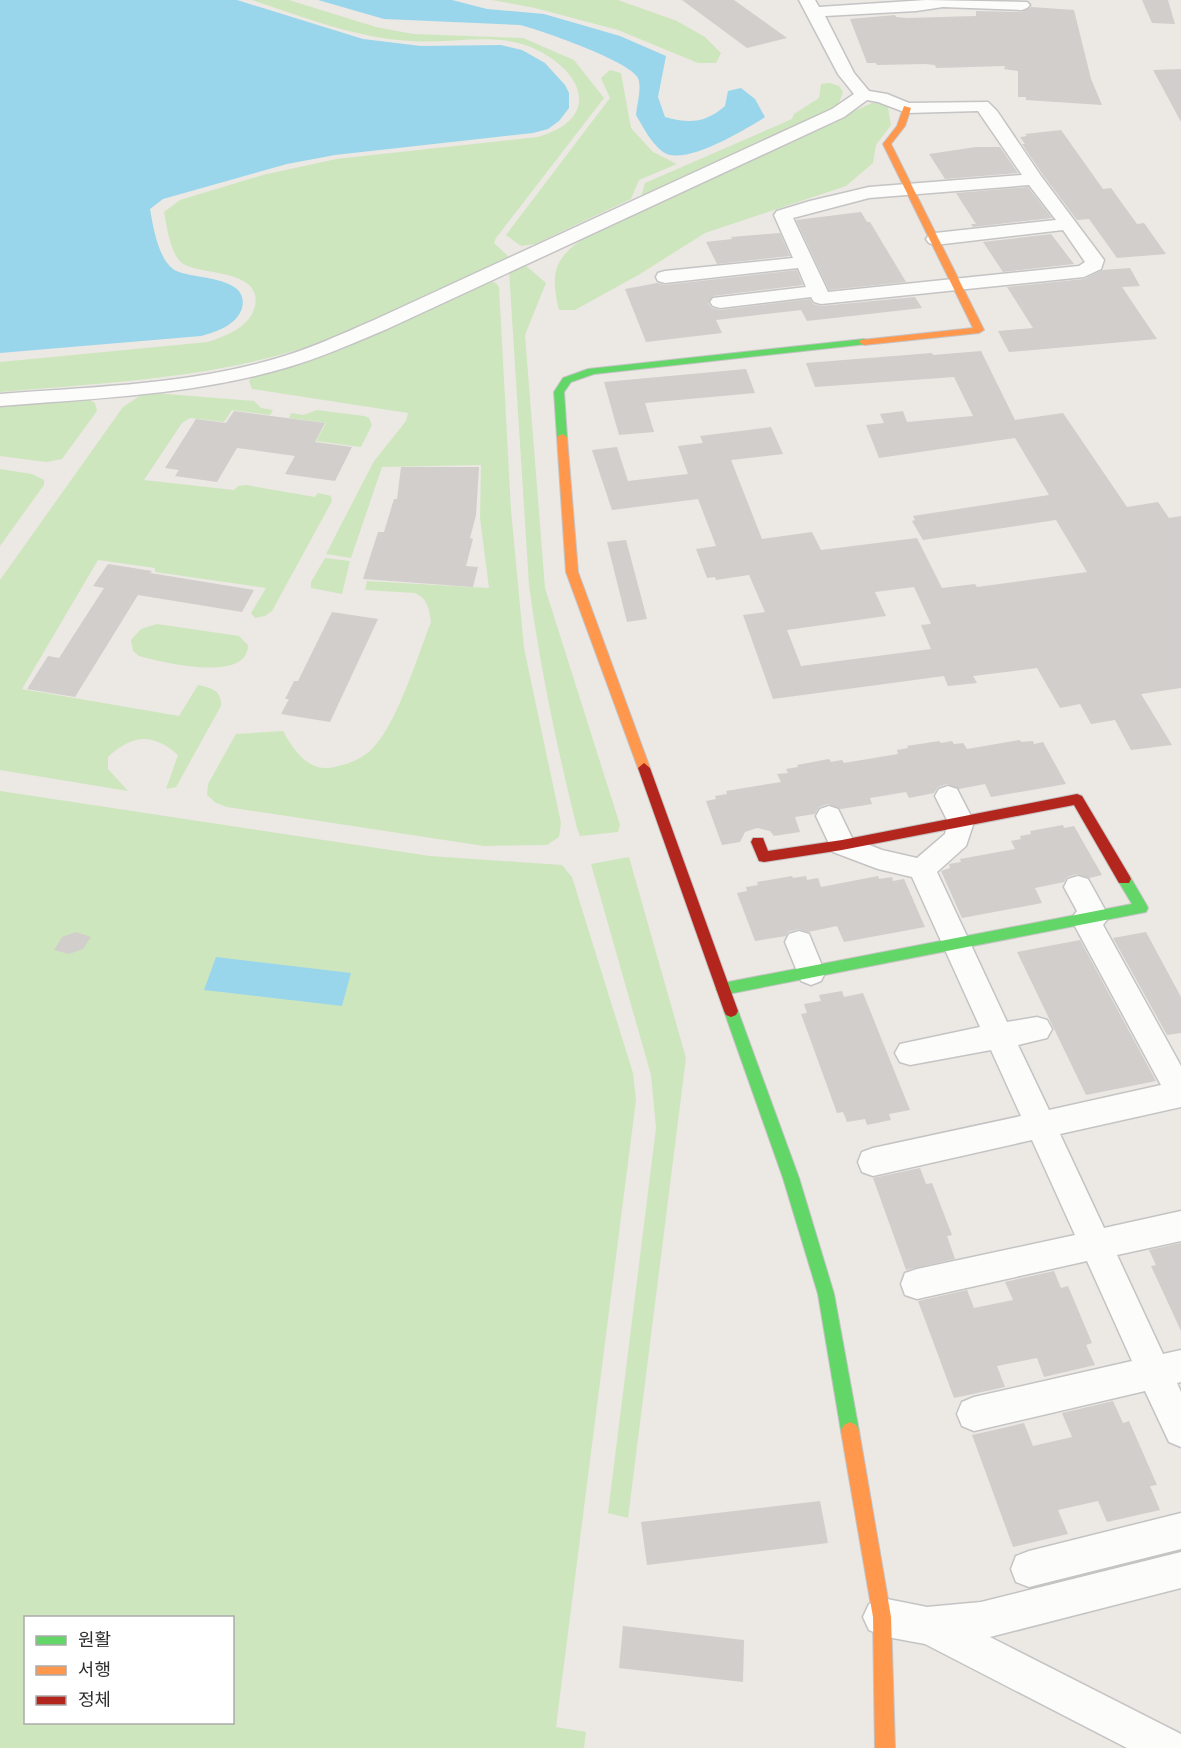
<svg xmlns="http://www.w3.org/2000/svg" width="1181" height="1748" viewBox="0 0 1181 1748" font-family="Roboto,'Noto Sans KR',sans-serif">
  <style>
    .green { fill: #cee6be; fill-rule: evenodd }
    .water { fill: #99d6ec }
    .building { fill: #d1cecb; fill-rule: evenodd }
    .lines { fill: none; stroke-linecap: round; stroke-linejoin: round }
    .street-casing { stroke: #c5c4c5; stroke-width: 3 }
    .fast-casing { stroke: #c5c4c5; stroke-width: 2 }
    .slow-casing { stroke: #c5c4c5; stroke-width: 2 }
    .jam-casing { stroke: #c5c4c5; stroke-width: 2 }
    .street { fill: #fcfcfb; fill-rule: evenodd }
    .fast { fill: #63d668; fill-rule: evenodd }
    .slow { fill: #ff974d; fill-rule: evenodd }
    .jam { fill: #b3261e; fill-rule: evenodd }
  </style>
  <rect width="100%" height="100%" fill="#ece8e4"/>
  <path class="green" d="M252 0H289L376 27 413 34 523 38 574 60 604 98 496 238 494 243 511 259C441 291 371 328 297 350 201 379 100 383 0 392V362L208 342C225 336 248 328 254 309 267 268 199 276 182 263 170 254 167 226 164 212L180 200 263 175 336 159 538 137C609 116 577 63 525 45 490 33 448 44 411 41 356 38 304 17 252 0Z
    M492 0H618L677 21 705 37 721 53 716 63H698L618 30 535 8Z
    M610 70 621 73 631 128 653 152 677 164 639 180 631 199 535 244 521 246 506 235 610 98 601 78Z
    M830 83 839 86 843 92 839 103 829 111 641 197 645 183 792 119 794 114 819 98 821 84Z
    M876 101 888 107 891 125 876 145 873 163 846 186 705 233 640 274 575 310H559C550 272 554 259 585 237Z
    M524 264 546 283 525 335 545 588 620 825 618 832 580 836 577 828C557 748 540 667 529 585L509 271Z
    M489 281 496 283 499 287 511 510 524 648 561 823 559 837 547 845 484 846 227 807 216 803 207 795 208 784 236 734 283 731C295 753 311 775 338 766 351 763 361 759 371 750 397 725 417 657 431 622 429 609 428 599 415 593L365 590 367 581 489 588 480 518 481 465 382 467 351 558 326 554 374 461 406 421 408 413 252 389 249 381 252 377Z
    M154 393 254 401 261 408 273 410 270 415 232 410 224 422 190 418 182 423 144 480 234 490 238 486 246 485 315 497 318 493 331 496 332 501 272 611 265 616 255 618 251 613 266 588 155 572V568L98 560 22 689 179 716 198 685C211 688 222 690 221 706L176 787 166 789 178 755C152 732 132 735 108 757V769L128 791 0 770V580L123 407 141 395Z
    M87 398 95 403 97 411 62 459 46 462 0 456V405Z
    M317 410 364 416 369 418 372 425 361 447 316 441 326 423 289 418 291 413 303 415Z
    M0 469 32 474 44 480V485L0 546Z
    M325 558 350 561 342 594 311 588V582Z
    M157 624 239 636 248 645C248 684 161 662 139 656L133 651 131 640 141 629Z
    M0 791 430 856 562 865 572 877 633 1073 636 1100 556 1727 586 1732 584 1748H0ZM26 1618H232V1722H26Z
    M629 857 686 1058 628 1518 608 1513 656 1128 651 1075 591 864Z"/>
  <path class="water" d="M0 0H237L363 39 421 46 501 45 522 50 545 63 565 85 569 93V108L559 121 548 129 533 133 335 155 287 164 163 199 150 209C153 226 158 258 173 269 187 280 251 274 242 308 237 325 216 332 201 336L0 353Z
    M318 0H452L487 9 544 14 620 36 666 56 658 97 665 117C690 124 705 123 725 106L728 91 741 88 755 99 765 117C746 129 684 167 663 152 651 143 643 127 636 115 637 103 642 89 638 78 630 61 540 30 520 25L384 19Z
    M216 957 351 973 342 1006 204 990Z"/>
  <path class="building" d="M682 0H734L787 38 747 48Z
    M1142 0H1168L1175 24 1152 23Z
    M1031 7 1074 10 1091 79 1102 105 1026 100V97H1018V71L1004 69 1005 66 936 68 935 65 925 64 877 65 876 63H867L850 19 895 15 896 17 907 18 976 16V11L1022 12Z
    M1181 69V122L1153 70Z
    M1061 130 1103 189 1111 188 1137 224 1144 223 1166 254 1117 258 1089 219 1077 220 1043 175 1022 144H1025L1020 137 1027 136 1025 134Z
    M976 147H1000L1018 173 945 179 929 154Z
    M1028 187 1052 218 973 227 971 224H976L956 193Z
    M861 212 867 222H870L906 282 829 290 796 220Z
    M780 233 790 256 717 264 706 242 732 239 731 237Z
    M1051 234 1074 264 1003 272 983 242Z
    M1130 268 1140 286 1122 287 1157 339 1009 352 998 331 1033 328 1007 287 1084 279 1102 270Z
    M797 270 803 285 713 296 708 303 712 308 720 310 810 299 813 304 821 306 915 297 922 308 807 321 801 310 716 320 722 333 646 342 625 289 657 283 665 285Z
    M981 351 1015 420 1063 413 1127 507 1158 502 1169 518 1181 516V688L1141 694 1172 745 1131 750 1115 720 1091 724 1080 704 1060 708 1037 668 973 676 977 683 948 686 944 676 773 699 743 615 765 612 749 575 716 580 715 577 707 578 696 549 716 546 698 499 612 510 592 450 617 447 628 481 688 474 678 446 703 443 700 436 771 427 783 454 731 460 762 539 812 532 821 550 917 538 942 588 975 584 977 587 1087 572 1056 520 923 540 912 521 915 520 913 516 1049 495 1015 438 879 458 866 425 884 423 880 414 903 411 907 422 973 416 954 377 815 387 806 363 932 353 933 355ZM914 587 931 624 921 625 931 649 801 666 787 630 886 616 875 592Z
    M746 369 755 393 645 403 654 432 619 435 604 382Z
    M234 411 325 423 315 442 352 447 335 481 285 474 295 456 237 448 217 482 175 476 179 470 165 468 196 419 226 423Z
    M401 467H479L476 515 470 538 473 539 466 566 478 567 473 587 363 579 378 532H384L394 499H397Z
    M626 540 647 619 627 622 607 542Z
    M108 564 152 571 150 573 254 590 242 612 138 595 75 697 27 689 48 656 59 658 104 588 93 586Z
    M332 612 378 619 330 722 281 714 289 699H285L294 681H298Z
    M1020 740 1021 742 1033 741 1034 744 1043 742 1066 784 991 797 985 784 959 789 947 784 938 787 934 793 909 798 906 792 870 798 872 804 841 809 828 804 819 807 815 814 795 817 800 832 774 836 770 831 757 828 745 832 740 842 722 845 706 801 716 799 715 796 727 794 726 791 781 782 777 774 788 773 786 769 798 767 797 765 829 759 831 762 842 760 844 763 898 754 897 750 908 748 907 746 939 741 941 743 952 741 954 744 963 743 967 749Z
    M1063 825 1064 828 1074 826 1102 875 1089 878 1077 874 1067 877 1064 882 1035 888 1042 903 962 918 941 871 950 868 949 864 961 862 960 859 1015 849 1011 841 1021 839 1020 836 1031 834 1030 831Z
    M792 876 793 878 806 876 807 880 818 878 821 887 878 876 879 879 892 877 893 881 904 879 925 927 844 942 837 926 808 932 798 929 788 932 786 936 755 941 737 893 747 891 746 887 758 885 757 882Z
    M76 932 91 937 83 949 69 954 54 950 62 937Z
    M1146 932 1181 997V1033L1167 1035 1113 938Z
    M1080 940 1156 1081 1086 1095 1017 952Z
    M842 991 844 997 863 993 910 1110 889 1114 891 1120 867 1125 865 1119 847 1122 843 1112 837 1113 801 1014 807 1013 804 1004 821 1001 819 995Z
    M920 1168 926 1184 932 1183 952 1235 947 1236 955 1259 906 1270 873 1178Z
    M1181 1243V1331L1151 1266 1156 1265 1149 1250Z
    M1054 1271 1061 1288 1068 1286 1092 1343 1086 1345 1095 1365 1044 1377 1037 1358 997 1366 1005 1387 954 1398 918 1301 967 1290 974 1308 1013 1300 1005 1282Z
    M1113 1401 1123 1423 1129 1421 1157 1485 1150 1486 1160 1510 1107 1522 1098 1501 1058 1510 1068 1534 1013 1547 972 1435 1024 1423 1033 1446 1072 1437 1062 1413Z
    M820 1501 828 1543 647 1565 641 1522Z
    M623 1626 744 1640 743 1682 619 1668Z"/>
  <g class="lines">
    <g class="street-casing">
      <path id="street" d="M799 0H815L819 7 926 0 1027 2 1030 5 1027 8 1022 10 943 7 916 11 825 16 854 73 869 91 887 94 909 103 988 102 997 111 1041 176 1104 260 1101 269 1084 277 821 304 814 302 811 297 720 308 713 306 710 302 713 298 806 287 798 268 665 283 658 281 656 277 658 273 665 271 793 258 774 215 777 211 810 201 869 187 1022 175 978 111 907 113 878 102 867 100 844 117 387 329C354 343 320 358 285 368 192 395 96 398 0 406V394C90 387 184 385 271 360 307 350 340 335 374 320L832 109 854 94 838 74ZM1029 185 1056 220 935 233 929 235 926 239 929 243 935 245 1063 230 1085 262 1079 266 828 292 793 218 869 198Z
        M948 786 957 789 974 822 966 846 937 872 1007 1022 1037 1017 1047 1020 1052 1029 1047 1038 1018 1045 1049 1110 1161 1085 1071 919 1077 911 1064 887 1068 879 1078 876 1088 879 1109 917 1103 925 1181 1066V1107L1060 1134 1104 1228 1181 1211V1241L1117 1255 1163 1354 1181 1350V1382L1177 1383 1181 1392V1447L1169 1442 1145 1391 974 1431 962 1426 957 1414 962 1402 974 1397 1132 1361 1087 1261 917 1299 905 1295 901 1284 905 1273 917 1269 1075 1235 1032 1140 873 1176 862 1172 858 1162 862 1152 873 1148 1021 1116 991 1050 910 1065 900 1062 895 1053 900 1044 980 1027 912 877 878 869 833 852 816 816 820 809 829 806 838 809 852 838 882 850 917 858 945 834 948 822 935 796 939 789Z
        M799 931 809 934 825 973 821 981 811 985 801 981 785 942 789 934Z
        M1181 1513V1549L1029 1587 1016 1582 1011 1569 1016 1556 1029 1551Z
        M1181 1552V1588L990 1637 1181 1734V1748H1127L925 1644 882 1636 869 1630 863 1617 869 1604 882 1598 927 1607 981 1602Z"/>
    </g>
    <g class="fast-casing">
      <path id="fast" d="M864 339 869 342 867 344 594 374 571 382 564 392 567 437 562 440 557 437 554 392 563 378 588 369Z
        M1124 874 1129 875 1146 904 1148 908 1146 912 723 995 718 993 716 989 718 985 723 983 1132 904 1117 879 1119 875Z
        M731 1005 736 1007 738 1011 799 1178 834 1294 859 1431 856 1437 850 1440 844 1437 841 1431 818 1294 783 1178 724 1011 726 1007Z"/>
    </g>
    <g class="slow-casing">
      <path id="slow" d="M904 106 911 108 905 126 891 144 984 330 979 333 864 345 859 342 861 340 973 328 883 144 897 126Z
        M562 434 567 437 578 572 650 768 644 773 638 768 566 572 557 437Z
        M850 1422 856 1425 859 1431 891 1617 895 1748H875L873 1617 841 1431 844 1425Z"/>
    </g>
    <g class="jam-casing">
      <path id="jam" d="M644 763 650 768 738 1011 736 1015 731 1017 726 1015 724 1011 638 768Z
        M1077 794 1082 796 1129 875 1131 879 1129 883H1119L1074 805 842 850 764 862 759 861 751 842 753 838H763L768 851 842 840Z"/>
    </g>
    <use href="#street" class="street"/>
    <use href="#fast" class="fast"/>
    <use href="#slow" class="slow"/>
    <use href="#jam" class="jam"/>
  </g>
  <rect x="24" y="1616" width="210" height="108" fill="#ffffff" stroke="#ababab" stroke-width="1.5"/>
  <rect x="36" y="1636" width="30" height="9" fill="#63d668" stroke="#ababab" stroke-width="1.5"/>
  <text x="78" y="1646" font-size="18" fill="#2e2e2e">원활</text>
  <rect x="36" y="1666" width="30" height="9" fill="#ff974d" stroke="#ababab" stroke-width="1.5"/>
  <text x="78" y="1676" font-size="18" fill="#2e2e2e">서행</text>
  <rect x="36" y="1696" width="30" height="9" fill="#b3261e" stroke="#ababab" stroke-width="1.5"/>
  <text x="78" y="1706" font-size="18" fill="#2e2e2e">정체</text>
</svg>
